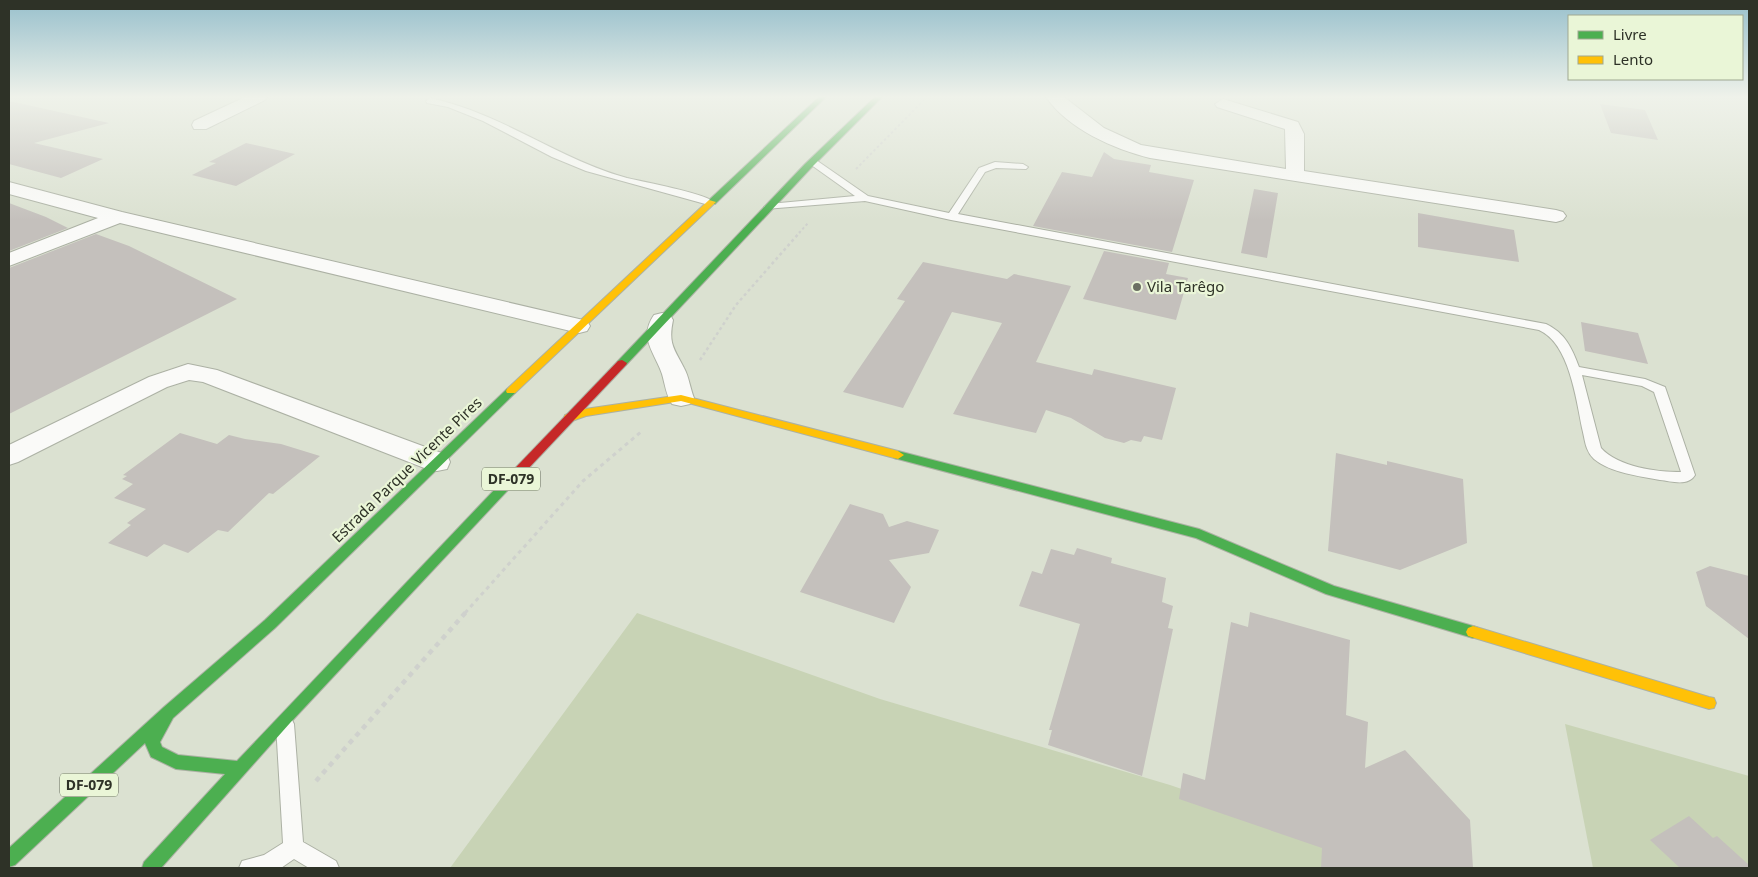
<svg xmlns="http://www.w3.org/2000/svg" width="1758" height="877" viewBox="0 0 1758 877" font-family="'Noto Sans',sans-serif">
  <style>
    .green { fill: #c8d3b5 }
    .building { fill: #c4c0bc }
    .lines { fill: none; stroke-linecap: round; stroke-linejoin: round }
    .lane-casing { stroke: #acb1a4; stroke-width: 2 }
    .street-casing { stroke: #acb1a4; stroke-width: 2 }
    .fast-casing { stroke: #acb1a4; stroke-width: 2 }
    .slow-casing { stroke: #acb1a4; stroke-width: 2 }
    .jam-casing { stroke: #acb1a4; stroke-width: 2 }
    .path-far3 { stroke: #cfd1cd; stroke-width: 2; stroke-dasharray: 2.5 2.5; stroke-linecap: butt }
    .path-far2 { stroke: #cfd1cd; stroke-width: 2.5; stroke-dasharray: 3 3; stroke-linecap: butt }
    .path-far1 { stroke: #cfd1cd; stroke-width: 3; stroke-dasharray: 4 4; stroke-linecap: butt }
    .path { stroke: #cfd1cd; stroke-width: 4.5; stroke-dasharray: 5 5; stroke-linecap: butt }
    .lane { fill: #fafaf8; fill-rule: evenodd }
    .street { fill: #fafaf8; fill-rule: evenodd }
    .fast { fill: #4caf50; fill-rule: evenodd }
    .slow { fill: #ffc107; fill-rule: evenodd }
    .jam { fill: #c62828; fill-rule: evenodd }
    .poi-dot { fill: #6b6f62; stroke: #eaf6d7; stroke-width: 2 }
    .labels { text-anchor: middle; stroke-width: 4.5; stroke-linejoin: round; paint-order: stroke }
    .shield { fill: #eaf6d7; stroke: #666d5c; stroke-width: 1 }
    .shield-label { font-size: 14px; font-weight: bold; fill: #2e3227 }
    .poi-label { font-size: 15px; fill: #2e3227; stroke: #eaf6d7; text-anchor: start }
    .street-label { font-size: 15px; fill: #2e3227; stroke: #eaf6d7 }
  </style>
  <rect width="100%" height="100%" fill="#dbe1d1"/>
  <path class="green" d="M637 613 880 699 1170 785 1412 868H450Z
    M1565 724 1749 776V868H1593Z"/>
  <path class="building" d="M9 101 109 123 34 143 103 159 61 178 9 164Z
    M1600 104 1645 110 1658 140 1611 133Z
    M246 143 295 154 236 186 192 175 216 163 209 162Z
    M1104 152 1114 159 1151 165 1149 172 1194 180 1172 252 1033 226 1062 172 1092 177Z
    M1254 189 1278 193 1267 258 1241 253Z
    M9 203 46 217 68 228 9 251Z
    M1418 213 1514 230 1519 262 1418 247Z
    M96 234 129 246 237 299 9 414V268Z
    M1104 251 1169 263 1166 274 1188 278 1176 320 1083 299Z
    M923 262 1007 279 1014 274 1071 286 1036 362 1092 375 1094 369 1176 388 1162 440 1144 436 1141 442 1131 440 1124 443 1105 438 1071 418 1046 410 1036 433 953 414 1002 323 952 312 903 408 843 392 905 301 897 299Z
    M1581 322 1638 333 1648 364 1585 351Z
    M180 433 217 444 229 435 245 439 281 444 320 456 273 494 269 493 228 532 218 530 188 553 164 544 147 557 108 543 131 525 127 523 146 509 114 498 133 484 122 479 127 476 123 475Z
    M1336 453 1387 465V461L1463 479 1467 543 1400 570 1328 551Z
    M850 504 883 514 889 527 907 521 939 530 929 553 889 560 911 587 894 623 800 592Z
    M1077 548 1112 558 1111 563 1166 578 1162 602 1173 606 1168 628 1173 629 1142 776 1048 745 1052 730H1049L1080 624 1019 606 1032 571 1042 574 1051 549 1074 555Z
    M1710 566 1749 576V639L1706 606 1696 572Z
    M1250 612 1350 640 1346 715 1368 722 1365 768 1405 750 1470 820 1473 868H1321L1322 848 1179 799 1183 773 1205 780 1231 622 1248 627Z
    M1689 816 1713 838 1717 836 1749 865V868H1680L1650 840Z"/>
  <g class="lines">
    <g class="lane-casing">
      <path id="lane" d="M430 98C501 113 556 158 627 178 644 182 704 193 714 202L709 205 586 171 552 157 483 121 448 107 427 103 426 101Z
        M810 160H816L868 196 949 213 979 168 995 162 1023 164 1028 167 1026 169 996 168 985 172 958 214 1546 324C1565 333 1572 348 1579 367L1645 379 1665 387 1695 475C1688 487 1671 481 1660 480 1639 476 1611 473 1594 459 1585 451 1585 439 1582 428 1576 398 1569 343 1539 330L951 220 865 201 765 209 764 207 769 204 855 196 810 164ZM1582 375 1642 386 1654 392 1681 472C1657 472 1618 467 1601 448Z
        M285 716 291 718 294 724 303 842 336 861 339 868H309L294 859 281 868H239L242 861 264 855 283 843 276 724 279 718Z"/>
    </g>
    <g class="street-casing">
      <path id="street" d="M245 97H267L265 100 206 129H194L192 125 194 121Z
        M1046 97H1064L1104 128 1141 145 1286 169 1285 129 1217 107 1215 104 1223 99 1298 122 1304 134V171L1556 210 1563 212 1566 216 1563 220 1556 222 1150 158C1114 149 1068 129 1046 97Z
        M9 182 122 212 579 319 587 321 590 326 587 331 579 333 120 223 9 266V253L98 218 9 194Z
        M662 313 670 315 673 320C668 344 674 348 684 368 689 377 690 388 694 398L690 404 681 406 672 404C666 395 665 384 662 374 655 353 638 338 654 315Z
        M188 364 217 370 447 455 450 462 447 469 437 471 427 469 203 382 189 380 167 387 18 462 9 465V445L149 377Z"/>
    </g>
    <g class="fast-casing">
      <path id="fast" d="M819 97H826L715 204H709V200Z
        M875 97H882L811 168 626 365H618L617 363 618 361 805 164Z
        M511 388 515 389 516 391 515 393 275 628 173 718 160 742 162 747 178 755 237 761 499 485H507L509 488 507 491 290 723 161 868H142L144 862 225 774 176 769 151 757 145 743 15 865 9 867V848L164 707 265 620 507 389Z
        M898 451 1199 529 1334 586 1473 626 1478 628 1480 632 1478 636 1473 638 1326 594 1196 538 894 458 892 455 894 452Z"/>
    </g>
    <g class="slow-casing">
      <path id="slow" d="M709 200 716 202 515 393H507L506 391 507 389Z
        M681 395 898 451 904 455 898 459 681 401 586 416 569 422 564 418 565 415 585 409Z
        M1473 626 1709 697 1714 698 1716 703 1714 708 1709 709 1468 636 1466 632 1468 628Z"/>
    </g>
    <g class="jam-casing">
      <path id="jam" d="M622 360 627 363 626 365 507 491H499L497 488 499 485 618 361Z"/>
    </g>
    <path class="path-far3" d="M856 169 927 97
      M799 233 809 222"/>
    <path class="path-far2" d="M700 360 736 305 800 232"/>
    <path class="path-far1" d="M465 613 583 481 642 431"/>
    <path class="path" d="M316 781 466 612"/>
    <use href="#lane" class="lane"/>
    <use href="#street" class="street"/>
    <use href="#fast" class="fast"/>
    <use href="#slow" class="slow"/>
    <use href="#jam" class="jam"/>
  </g>
  <linearGradient id="sky" x2="0" y2="1"><stop stop-color="#98c0cc"/><stop offset="0.44" stop-color="#eff2ea"/><stop offset="1" stop-color="#eff2ea" stop-opacity="0"/></linearGradient>
  <rect width="1758" height="220" fill="url(#sky)"/>
  <circle class="poi-dot" cx="1137" cy="287" r="5"/>
  <g class="labels">
    <g class="shield">
      <rect x="482" y="467.5" width="58" height="23" rx="4"/>
      <rect x="60" y="773.5" width="58" height="23" rx="4"/>
    </g>
    <g class="shield-label">
      <text x="511" y="484">DF-079</text>
      <text x="89" y="790">DF-079</text>
    </g>
    <g class="poi-label">
      <text x="1147" y="292">Vila Tarêgo</text>
    </g>
    <g class="street-label">
      <text transform="translate(407 470) rotate(-44)" y="5">Estrada Parque Vicente Pires</text>
    </g>
  </g>
  <rect width="1758" height="877" fill="none" stroke="#2e3227" stroke-width="20"/>
  <rect x="1568" y="15" width="175" height="65" fill="#eaf6d7" stroke="#9fa891"/>
  <rect x="1578" y="31" width="25" height="8" fill="#4caf50" stroke="#9fa891"/>
  <text x="1613" y="40" font-size="15" fill="#2e3227">Livre</text>
  <rect x="1578" y="56" width="25" height="8" fill="#ffc107" stroke="#9fa891"/>
  <text x="1613" y="65" font-size="15" fill="#2e3227">Lento</text>
</svg>
